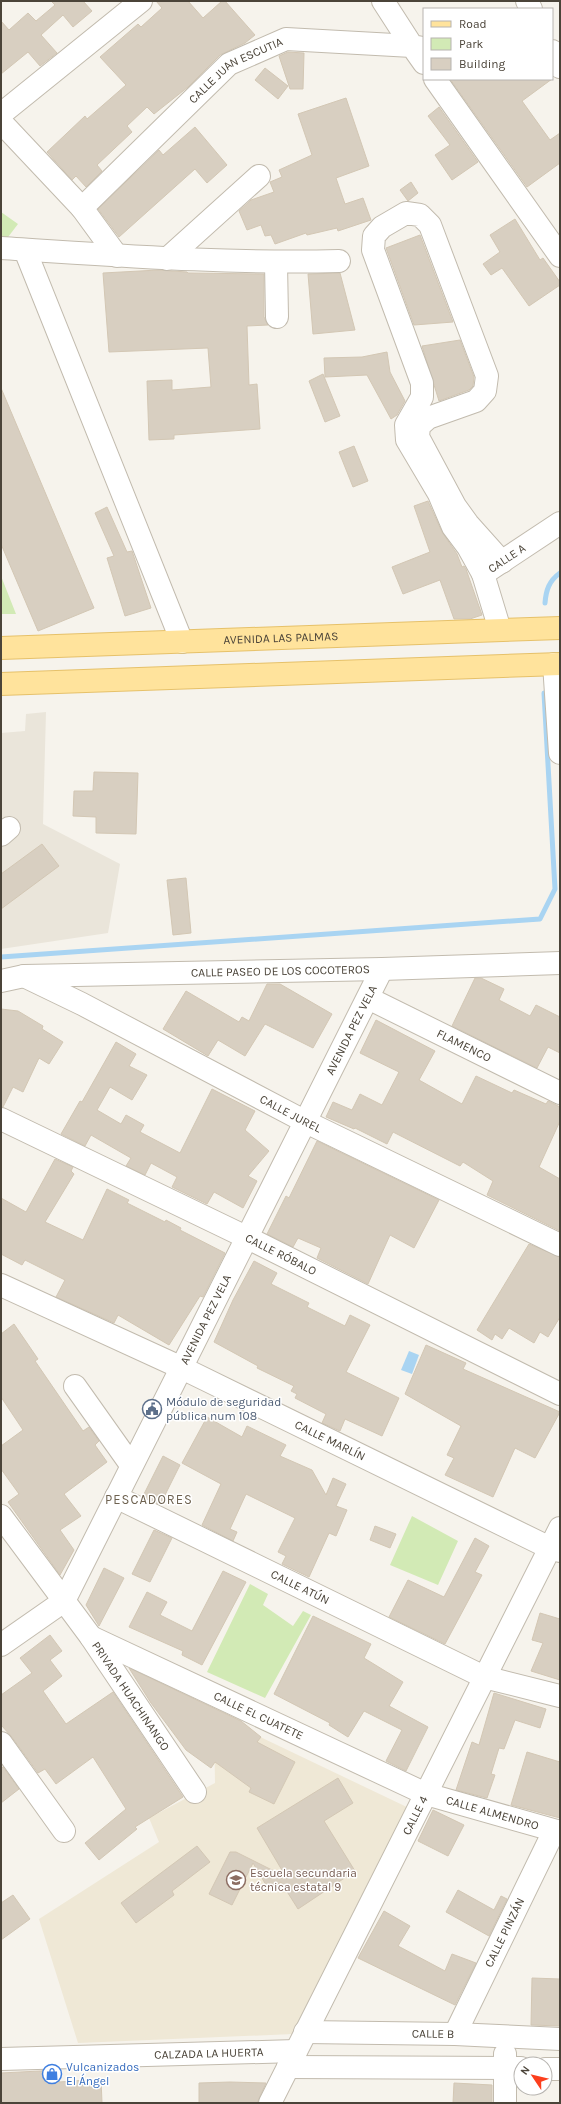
<svg xmlns="http://www.w3.org/2000/svg" width="561" height="2104" viewBox="0 0 561 2104" font-family="Karla,sans-serif">
  <style>
    .residential { fill: #eae5da }
    .education { fill: #efe8d6 }
    .green { fill: #d2eab5 }
    .water { fill: #a9d4f2 }
    .lines { fill: none; stroke-linecap: round; stroke-linejoin: round }
    .stream { stroke: #a9d4f2; stroke-width: 5 }
    .building { fill: #d8cfc1; stroke: #d3c7b4 }
    .minor-casing { stroke: #c2bbae; stroke-width: 24 }
    .major-casing { stroke: #e6c16a; stroke-width: 24 }
    .minor { stroke: #fff; stroke-width: 22 }
    .major { stroke: #ffe39c; stroke-width: 22 }
    .labels { text-anchor: middle; stroke-width: 3; stroke-linejoin: round; paint-order: stroke }
    .street-label { font-size: 12px; fill: #4b4439; stroke: #fff }
    .service-label { font-size: 12px; fill: #4e5e75; stroke: #fff; text-anchor: start }
    .education-label { font-size: 12px; fill: #785e54; stroke: #fff; text-anchor: start }
    .shop-label { font-size: 12px; fill: #366cbe; stroke: #fff; text-anchor: start }
    .neighbourhood-label { font-size: 13px; letter-spacing: 1px; fill: #6e6250; stroke: #fff }
  </style>
  <rect width="100%" height="100%" fill="#f6f3ec"/>
  <path class="residential" d="M46 712 43 824 120 864 108 933 1 949V733L25 731 26 714Z"/>
  <path class="education" d="M214 1715 411 1809 293 2034 78 2043 39 1919 159 1842 149 1818 215 1783Z"/>
  <path class="green" d="M1 212 18 224 2 245H1Z
    M1 576 16 614H1Z
    M412 1516 458 1541 438 1585 390 1565Z
    M250 1584 268 1594 263 1605 293 1626 303 1611 311 1615 265 1698 207 1672Z"/>
  <path class="water" d="M409 1351 419 1355 412 1374 401 1370Z"/>
  <g class="lines">
    <path class="stream" d="M545 603C546 590 549 581 560 573
      M1 957 540 919 555 889 544 693"/>
  </g>
  <path class="building" d="M51 1H83L92 11 73 27 63 15 41 35 57 53 40 66 28 52 1 74V21L9 30 28 13 36 21 55 5Z
    M156 1H188L203 18 222 1H225L255 35 245 43 220 55 188 87 154 114 147 107 127 126 132 132 97 165 102 171 86 187 76 176 72 180 47 152 85 116 87 119 126 85 100 57 138 24 141 27 162 8Z
    M288 52 304 53 303 89H290L279 56Z
    M265 68 288 86 278 99 255 80Z
    M450 79H552L522 101 550 140 560 133V163L527 187Z
    M346 98 369 166 336 178 345 204 363 198 371 220 338 231 337 228 307 235 306 233 275 244 271 235 265 236 261 225 247 230 239 211 251 200 274 192 270 182 282 177 279 170 312 155 298 114Z
    M439 107 478 162 452 180 435 155 450 145 428 116Z
    M195 127 227 165 207 183 195 169 119 237 98 209 159 150 163 155Z
    M411 182 418 193 408 201 400 190Z
    M515 219 540 260 543 258 560 282V285L529 306 502 268 491 275 483 264 500 252 490 235Z
    M420 235 453 322 414 325 386 248Z
    M158 270 187 272 188 273 264 274V317L268 325 247 326 249 385 257 384 260 429 174 435V439L149 440 147 381 172 380V390L211 387 208 348 109 352 103 273Z
    M340 273 355 330 313 334 308 274Z
    M460 340 474 377 473 386 469 390 439 401 422 346Z
    M387 352 390 372 405 401 397 415 391 419 367 375 325 377 324 358 362 357Z
    M323 374 340 416 325 422 309 381Z
    M1 388 94 608 38 631 1 544Z
    M354 446 368 481 353 487 339 452Z
    M428 501 442 532 457 554 462 567 464 566 466 569 482 615 470 619H454L440 580 403 594 392 567 430 552 414 506Z
    M107 507 127 552 132 551 151 608 125 616 107 558 114 556 95 513Z
    M94 772 138 773 136 834 96 833V817L73 816 74 791H93Z
    M42 844 59 866 1 909V874Z
    M186 878 191 933 173 935 167 880Z
    M475 978H481L504 989 499 1000 530 1016 536 1005 560 1017V1053L548 1047 537 1068 452 1026Z
    M267 984H280L332 1014 313 1048 265 1024 245 1056 218 1040 208 1056 163 1029 186 991 239 1022 242 1017 249 1021Z
    M1 1009 18 1011 43 1026 42 1029 63 1042 49 1064 39 1058 23 1092 13 1087 3 1107H1Z
    M376 1020 435 1051 419 1080 462 1104 476 1076 512 1093 514 1090 546 1104 548 1101 560 1107V1121L539 1167 560 1179V1231L487 1195 493 1181 463 1162 460 1166 393 1132 387 1144 355 1128 354 1129 326 1117 333 1102 352 1110 360 1094 382 1105 399 1072 360 1053Z
    M116 1042 136 1054 129 1066 147 1075 132 1100 110 1087 97 1110 121 1124 126 1115 144 1125 140 1132 180 1153 212 1089 255 1111 245 1130 269 1151 248 1176 257 1181 243 1208 214 1192 207 1204 172 1187 177 1177 151 1163 145 1175 126 1166 131 1158 91 1135 85 1146 61 1134 80 1101 82 1102Z
    M317 1141 439 1200 414 1248 390 1235 368 1284 317 1258 321 1248 298 1238 293 1247 267 1234 286 1196 289 1198Z
    M55 1159 73 1167 71 1171 74 1174 45 1222 83 1240 107 1189 129 1200 127 1203 165 1222 166 1220 181 1228 180 1230 225 1253 203 1297 200 1296 169 1345 118 1315 114 1323 56 1297 65 1280 25 1260 22 1265 1 1254V1198L26 1212Z
    M529 1244 560 1257V1317L548 1337 540 1332 534 1343 509 1328 502 1339 495 1334 492 1340 477 1330Z
    M254 1261 277 1273 271 1284 309 1303 307 1307 345 1326 350 1315 370 1325 346 1372 399 1398 382 1436 345 1419 340 1431 322 1423 326 1414 295 1398 297 1394 291 1391 294 1386 257 1368 258 1366 214 1342 233 1300Z
    M14 1324 38 1359 35 1361 83 1431 89 1427 99 1441 95 1445 107 1462 64 1494 81 1516 60 1530 74 1550 60 1575 8 1502 19 1494 1 1469V1446L23 1430 1 1397V1334Z
    M426 1345 466 1363 463 1369 560 1412 535 1458 515 1448 493 1497 445 1475 454 1458 447 1455 461 1426 405 1394Z
    M207 1417 242 1437 247 1426 286 1445 280 1456 312 1470 326 1495 333 1478 346 1484 336 1506 347 1510 336 1536 329 1533 309 1577 282 1564 286 1556 278 1552 295 1518 246 1494 230 1529 237 1532 233 1541 202 1525 221 1484 182 1463Z
    M163 1456 180 1465 160 1505 143 1496Z
    M375 1526 396 1534 390 1548 370 1540Z
    M154 1530 172 1538 150 1582 132 1574Z
    M475 1538 489 1546 475 1572 482 1575 445 1644 389 1617 408 1580 444 1597Z
    M104 1568 124 1578 99 1626 86 1605Z
    M223 1571 246 1582 202 1665 182 1655 183 1651 129 1627 147 1592 167 1602 160 1615 192 1631Z
    M540 1613 560 1619V1680L531 1671 543 1643 532 1640Z
    M313 1616 371 1644 364 1658 403 1682 389 1706 428 1727 406 1771 386 1761 402 1730 364 1711 348 1737 329 1725 330 1723 274 1694Z
    M50 1635 62 1651 50 1660 62 1676 43 1691 66 1724 113 1692 183 1797 135 1827 137 1829 99 1860 85 1843 126 1809 93 1757 56 1784 45 1769 38 1773 11 1736 1 1725V1695L32 1673 20 1658Z
    M129 1668 241 1721 261 1737 257 1742 295 1762 274 1804 249 1792 251 1788 215 1762 211 1768 186 1750 151 1703Z
    M494 1693 546 1709 540 1728 515 1720 504 1749 499 1748 491 1774 495 1775 487 1798 456 1790 472 1742 479 1745Z
    M527 1752 560 1762V1818L511 1805Z
    M3 1767 19 1789 1 1803V1768Z
    M338 1778 353 1803 324 1821 355 1871 298 1909 281 1882 269 1890 253 1863 232 1905 209 1894 230 1852H236L286 1877 257 1828Z
    M433 1810 464 1825 448 1856 418 1841Z
    M197 1846 210 1862 172 1891 174 1895 136 1923 121 1903Z
    M458 1890 494 1910 501 1896 507 1899 489 1936 446 1912Z
    M13 1895 30 1919 1 1940V1903Z
    M384 1911 410 1926 398 1946 445 1971 452 1954 476 1963 455 2005 358 1958Z
    M532 1978 560 1979V2026L531 2025Z
    M59 2070V2082L101 2079 102 2103H1V2073Z
    M199 2083 230 2082 266 2083 257 2103H199Z
    M454 2083 492 2085V2103H453Z"/>
  <g class="lines">
    <g class="minor-casing">
      <g id="minor">
        <path d="M383 1 412 46 423 48"/>
        <path d="M527 1 531 9"/>
        <path d="M552 51 560 67"/>
        <path d="M435 79 560 256"/>
        <path d="M1 114 141 1"/>
        <path d="M1 122 82 208 117 256"/>
        <path id="s1" d="M82 208 229 64 286 39 412 46 424 63"/>
        <path d="M1 248C114 255 226 264 339 261"/>
        <path d="M25 250 182 642"/>
        <path d="M167 259 259 176"/>
        <path d="M276 263 277 317"/>
        <path d="M483 574 468 547 453 527 439 494 407 440 406 425 422 397V383L373 250 374 236 382 227 406 213 420 215 430 225 487 376 485 391 476 401 428 418 419 426 418 437 455 506 468 524 502 562"/>
        <path id="s2" d="M500 630 483 574 560 523"/>
        <path d="M554 664 560 753"/>
        <path d="M1 835 9 828"/>
        <path id="s3" d="M24 976 82 1004 306 1122 560 1245"/>
        <path id="s4" d="M1 981 24 976 382 969 560 963"/>
        <path id="s5" d="M368 998 560 1093"/>
        <path id="s6" d="M1 1119 248 1238 560 1394"/>
        <path id="s7" d="M1 1285 182 1368 550 1548 560 1551"/>
        <path d="M75 1386 131 1465"/>
        <path id="s8" d="M116 1497 484 1677 560 1696"/>
        <path id="s9" d="M1 1516 91 1637 195 1792"/>
        <path id="s10" d="M91 1637 426 1794 560 1832"/>
        <path id="s11" d="M1 1645 64 1601 382 969"/>
        <path d="M1 1743 64 1831"/>
        <path id="s12" d="M305 2032 455 2034 560 2039"/>
        <path id="s13" d="M455 2034 554 1831"/>
        <path id="s14" d="M1 2059 296 2051"/>
        <path d="M288 2067 521 2068"/>
        <path d="M545 2069H560"/>
        <path id="s15" d="M270 2103 560 1528"/>
        <path d="M505 2103V2054"/>
      </g>
    </g>
    <g class="major-casing">
      <g id="major">
        <path id="s16" d="M1 648 560 628"/>
        <path d="M1 684 560 664"/>
      </g>
    </g>
    <use href="#minor" class="minor"/>
    <use href="#major" class="major"/>
  </g>
  <defs>
    <g id="civic-ring" transform="scale(1)"><circle r="9.5" fill="#fff" stroke="#5c6f8a" stroke-width="1.5"/><path d="M-.6-6.5H3V-4.5H.6V-3L4-1V1h2V6H-6V1h2V-1L-.6-3ZM-1.2 2.5V6h2.4V2.5Z" fill="#5c6f8a"/></g>
    <g id="school-ring" transform="scale(1)"><circle r="9.5" fill="#fff" stroke="#8d6e63" stroke-width="1.5"/><path d="M0-5L7-2L0 1L-7-2ZM-4 1L0 2.5L4 1V4Q0 6-4 4Z" fill="#8d6e63"/></g>
    <g id="shop-ring" transform="scale(1)"><circle r="9.5" fill="#fff" stroke="#3f7fe0" stroke-width="1.5"/><path d="M-5-2.5h2.3a2.7 3.5 0 0 1 5.4 0H5L5.5 6h-11ZM-1.5-2.5h3a1.5 2.3 0 0 0-3 0Z" fill="#3f7fe0"/></g>
  </defs>
  <g fill-rule="evenodd">
    <use href="#civic-ring" x="152" y="1409"/>
    <use href="#school-ring" x="236" y="1880"/>
    <use href="#shop-ring" x="52" y="2074"/>
  </g>
  <g class="labels">
    <g class="street-label">
      <text dy="4" stroke="none"><textPath href="#s1" startOffset="208">CALLE JUAN ESCUTIA</textPath></text>
      <text dy="4" stroke="none"><textPath href="#s2" startOffset="87">CALLE A</textPath></text>
      <text dy="4" stroke="none"><textPath href="#s16" startOffset="280">AVENIDA LAS PALMAS</textPath></text>
      <text dy="4" stroke="none"><textPath href="#s4" startOffset="280">CALLE PASEO DE LOS COCOTEROS</textPath></text>
      <text dy="4" stroke="none"><textPath href="#s11" startOffset="716">AVENIDA PEZ VELA</textPath></text>
      <text dy="4" stroke="none"><textPath href="#s5" startOffset="107">FLAMENCO</textPath></text>
      <text dy="4" stroke="none"><textPath href="#s3" startOffset="300">CALLE JUREL</textPath></text>
      <text dy="4" stroke="none"><textPath href="#s6" startOffset="311">CALLE RÓBALO</textPath></text>
      <text dy="4" stroke="none"><textPath href="#s11" startOffset="392">AVENIDA PEZ VELA</textPath></text>
      <text dy="4" stroke="none"><textPath href="#s7" startOffset="364">CALLE MARLÍN</textPath></text>
      <text dy="4" stroke="none"><textPath href="#s8" startOffset="205">CALLE ATÚN</textPath></text>
      <text dy="4" stroke="none"><textPath href="#s9" startOffset="222">PRIVADA HUACHINANGO</textPath></text>
      <text dy="4" stroke="none"><textPath href="#s10" startOffset="185">CALLE EL CUATETE</textPath></text>
      <text dy="4" stroke="none"><textPath href="#s10" startOffset="439">CALLE ALMENDRO</textPath></text>
      <text dy="4" stroke="none"><textPath href="#s15" startOffset="322">CALLE 4</textPath></text>
      <text dy="4" stroke="none"><textPath href="#s13" startOffset="113">CALLE PINZÁN</textPath></text>
      <text dy="4" stroke="none"><textPath href="#s12" startOffset="128">CALLE B</textPath></text>
      <text dy="4" stroke="none"><textPath href="#s14" startOffset="208">CALZADA LA HUERTA</textPath></text>
    </g>
    <g class="service-label">
      <text x="166" y="1406">Módulo de seguridad<tspan x="166" dy="14">pública num 108</tspan></text>
    </g>
    <g class="education-label">
      <text x="250" y="1877">Escuela secundaria<tspan x="250" dy="14">técnica estatal 9</tspan></text>
    </g>
    <g class="shop-label">
      <text x="66" y="2071">Vulcanizados<tspan x="66" dy="14">El Ángel</tspan></text>
    </g>
    <g class="neighbourhood-label">
      <text x="149" y="1504">PESCADORES</text>
    </g>
  </g>
  <rect width="561" height="2104" fill="none" stroke="#4b4439" stroke-width="4"/>
  <rect x="423" y="8" width="130" height="72" fill="#ffffff" stroke="#b7b4b0"/>
  <rect x="431" y="21" width="20" height="6" fill="#ffe39c" stroke="#b7b4b0"/>
  <text x="459" y="28" font-size="12" fill="#4b4439">Road</text>
  <rect x="431" y="38" width="20" height="12" fill="#d2eab5" stroke="#b7b4b0"/>
  <text x="459" y="48" font-size="12" fill="#4b4439">Park</text>
  <rect x="431" y="58" width="20" height="12" fill="#d8cfc1" stroke="#b7b4b0"/>
  <text x="459" y="68" font-size="12" fill="#4b4439">Building</text>
  <g transform="translate(533 2076) rotate(305)"><circle r="19" fill="#ffffff" stroke="#b7b4b0"/>
  <path d="M0-3L7 15L0 10L-7 15Z" fill="#fc3f1d"/>
  <text y="-6" font-size="11" font-weight="bold" text-anchor="middle" fill="#4b4439">N</text>
  </g>
</svg>
